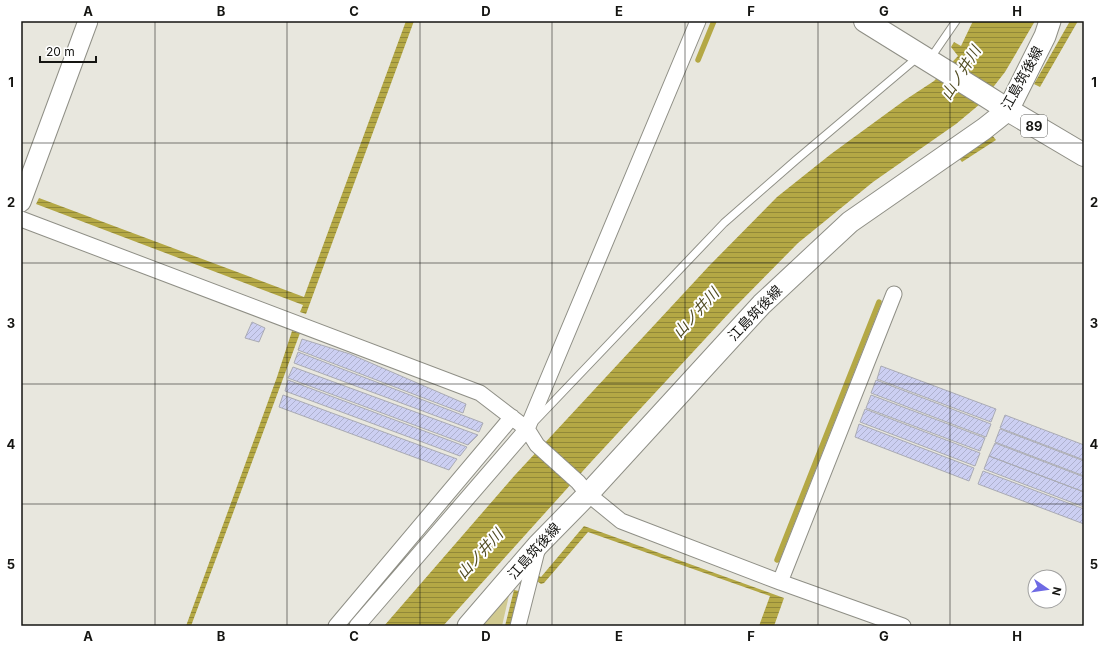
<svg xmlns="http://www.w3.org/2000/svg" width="1105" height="647" viewBox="0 0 1105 647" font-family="Inter,'Noto Sans JP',sans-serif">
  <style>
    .grass { fill: #d1ca91 }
    .water { fill: url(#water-rules) }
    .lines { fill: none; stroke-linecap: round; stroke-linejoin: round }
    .stream { stroke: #b4a845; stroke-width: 5.5 }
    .building { fill: url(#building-hatch); stroke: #aaabb4 }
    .service-casing { stroke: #8f8f86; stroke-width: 9 }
    .minor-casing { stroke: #8f8f86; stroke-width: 17 }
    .tertiary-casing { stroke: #8f8f86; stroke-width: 21 }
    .secondary-casing { stroke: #8f8f86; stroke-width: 23 }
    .primary-casing { stroke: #8f8f86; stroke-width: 24 }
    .service { stroke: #fff; stroke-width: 7 }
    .minor { stroke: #fff; stroke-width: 15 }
    .tertiary { stroke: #fff; stroke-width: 19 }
    .secondary { stroke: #fff; stroke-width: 21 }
    .primary { stroke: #fff; stroke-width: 22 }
    .grid { fill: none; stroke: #151512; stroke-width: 1; stroke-opacity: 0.55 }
    .labels { text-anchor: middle; stroke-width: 4; stroke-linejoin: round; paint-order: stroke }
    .shield { fill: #fff; stroke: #5b5b59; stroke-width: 1 }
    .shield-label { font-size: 13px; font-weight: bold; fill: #151512 }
    .street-label { font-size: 14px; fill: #151512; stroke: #fff }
    .water-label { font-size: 15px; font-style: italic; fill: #514c23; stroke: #fff }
    .neatline { fill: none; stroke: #151512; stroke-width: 1.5 }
    .grid-label { font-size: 13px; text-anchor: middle; font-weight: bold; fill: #151512 }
  </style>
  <defs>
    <pattern id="water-rules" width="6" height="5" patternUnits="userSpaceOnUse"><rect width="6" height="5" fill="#b4a845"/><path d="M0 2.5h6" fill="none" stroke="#918838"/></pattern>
    <pattern id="building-hatch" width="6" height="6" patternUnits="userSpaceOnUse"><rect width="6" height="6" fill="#cccff2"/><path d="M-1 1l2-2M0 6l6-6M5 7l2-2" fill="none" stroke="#aeb1ce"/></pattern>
  </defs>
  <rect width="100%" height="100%" fill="#e8e7de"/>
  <path class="grass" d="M510 591 502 626H478Z"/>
  <path class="water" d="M406 21H414L306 314 300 312 303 305 36 204 39 198 304 297Z
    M973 21H1035L1005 72 980 104 956 124 873 182 798 243 730 312 591 462 443 626H384L515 475 709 266 777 197 831 154 905 100 934 81 958 56 951 47 954 42 961 46Z
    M1070 21H1078L1040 87 1034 84Z
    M992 135 996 140 962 162 958 157Z
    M292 331 300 333 191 626H186L277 377Z
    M584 526 784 598 774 626H759L770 596 588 532 544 583 541 584 537 581 538 575 541 577Z
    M514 590 519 591 510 626H505Z"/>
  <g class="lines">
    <path class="stream" d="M698 60 714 21
      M777 560 879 302"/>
  </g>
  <path class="building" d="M252 322 265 328 259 342 245 338Z
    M302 339 350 354 466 404 463 413 298 350Z
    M298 352 483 423 479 432 294 363Z
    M881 366 996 409 991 422 877 379Z
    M293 367 478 435 468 445 288 378Z
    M288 380 467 447 460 456 285 391Z
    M876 380 991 424 986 437 871 393Z
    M283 395 457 459 449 470 279 407Z
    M871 395 985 438 980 451 866 408Z
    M865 409 980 453 975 466 860 422Z
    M1005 415 1084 445V460L1000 428Z
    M859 424 974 468 969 481 855 437Z
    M1000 429 1084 461V476L995 442Z
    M995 443 1084 477V492L989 456Z
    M989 456 1084 492V507L984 469Z
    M983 471 1084 509V524L978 484Z"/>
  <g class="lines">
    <g class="service-casing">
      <path id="service" d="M934 53 956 21
        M536 420 724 223 796 160 918 57"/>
    </g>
    <g class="minor-casing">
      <path id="minor" d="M21 219 480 393 527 429 537 445 578 482 588 494 621 521 780 582 903 626
        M780 582 894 294
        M336 626 512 417
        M357 626 527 429 698 21
        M518 626 538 547"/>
    </g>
    <g class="tertiary-casing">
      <path id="tertiary" d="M21 202 88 21"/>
    </g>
    <g class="secondary-casing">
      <path id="secondary" d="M468 626 538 545 588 494 762 304 850 222 984 129 1008 110 1045 36 1050 21"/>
    </g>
    <g class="primary-casing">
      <path id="primary" d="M865 21 986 96 1008 110 1084 155"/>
    </g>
    <use href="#service" class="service"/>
    <use href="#minor" class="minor"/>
    <use href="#tertiary" class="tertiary"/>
    <use href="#secondary" class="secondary"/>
    <use href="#primary" class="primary"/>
  </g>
  <path class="grid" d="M155 21V626M287 21V626M420 21V626M552 21V626M685 21V626M818 21V626M950 21V626M21 143H1084M21 263H1084M21 384H1084M21 504H1084"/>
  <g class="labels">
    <rect class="shield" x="1021" y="115" width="26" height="22" rx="3"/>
    <g class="shield-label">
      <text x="1034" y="131">89</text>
    </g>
    <g class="street-label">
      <text transform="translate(1022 78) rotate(-61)" y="5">江島筑後線</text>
      <text transform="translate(755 313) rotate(-46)" y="5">江島筑後線</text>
      <text transform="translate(534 551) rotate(-48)" y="5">江島筑後線</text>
    </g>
    <g class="water-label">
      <text transform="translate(961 73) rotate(-58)" y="5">山ノ井川</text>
      <text transform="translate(696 313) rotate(-48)" y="5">山ノ井川</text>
      <text transform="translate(480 554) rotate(-48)" y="5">山ノ井川</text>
    </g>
  </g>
  <rect width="1105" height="647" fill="none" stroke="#ffffff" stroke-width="44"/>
  <g transform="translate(1047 589) rotate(103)"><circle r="19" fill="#ffffff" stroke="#a1a1a0"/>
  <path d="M0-3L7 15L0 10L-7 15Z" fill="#6e6ae4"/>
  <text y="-6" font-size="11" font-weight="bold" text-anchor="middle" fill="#151512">N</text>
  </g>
  <path d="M40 56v6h56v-6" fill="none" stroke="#151512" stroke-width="2"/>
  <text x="46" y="56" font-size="12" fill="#151512" stroke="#ffffff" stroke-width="3" paint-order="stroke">20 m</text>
  <rect x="22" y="22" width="1061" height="603" class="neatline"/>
  <g class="grid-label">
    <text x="88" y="16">A</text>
    <text x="221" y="16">B</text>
    <text x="354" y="16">C</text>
    <text x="486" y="16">D</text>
    <text x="619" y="16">E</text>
    <text x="751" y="16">F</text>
    <text x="884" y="16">G</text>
    <text x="1017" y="16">H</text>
    <text x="11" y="87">1</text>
    <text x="1094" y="87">1</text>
    <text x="11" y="207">2</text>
    <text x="1094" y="207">2</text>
    <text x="11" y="328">3</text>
    <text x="1094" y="328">3</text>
    <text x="11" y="449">4</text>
    <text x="1094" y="449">4</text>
    <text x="11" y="569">5</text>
    <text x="1094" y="569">5</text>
    <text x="88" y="641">A</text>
    <text x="221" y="641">B</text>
    <text x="354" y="641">C</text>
    <text x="486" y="641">D</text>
    <text x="619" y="641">E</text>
    <text x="751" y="641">F</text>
    <text x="884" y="641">G</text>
    <text x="1017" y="641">H</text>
  </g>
</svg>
